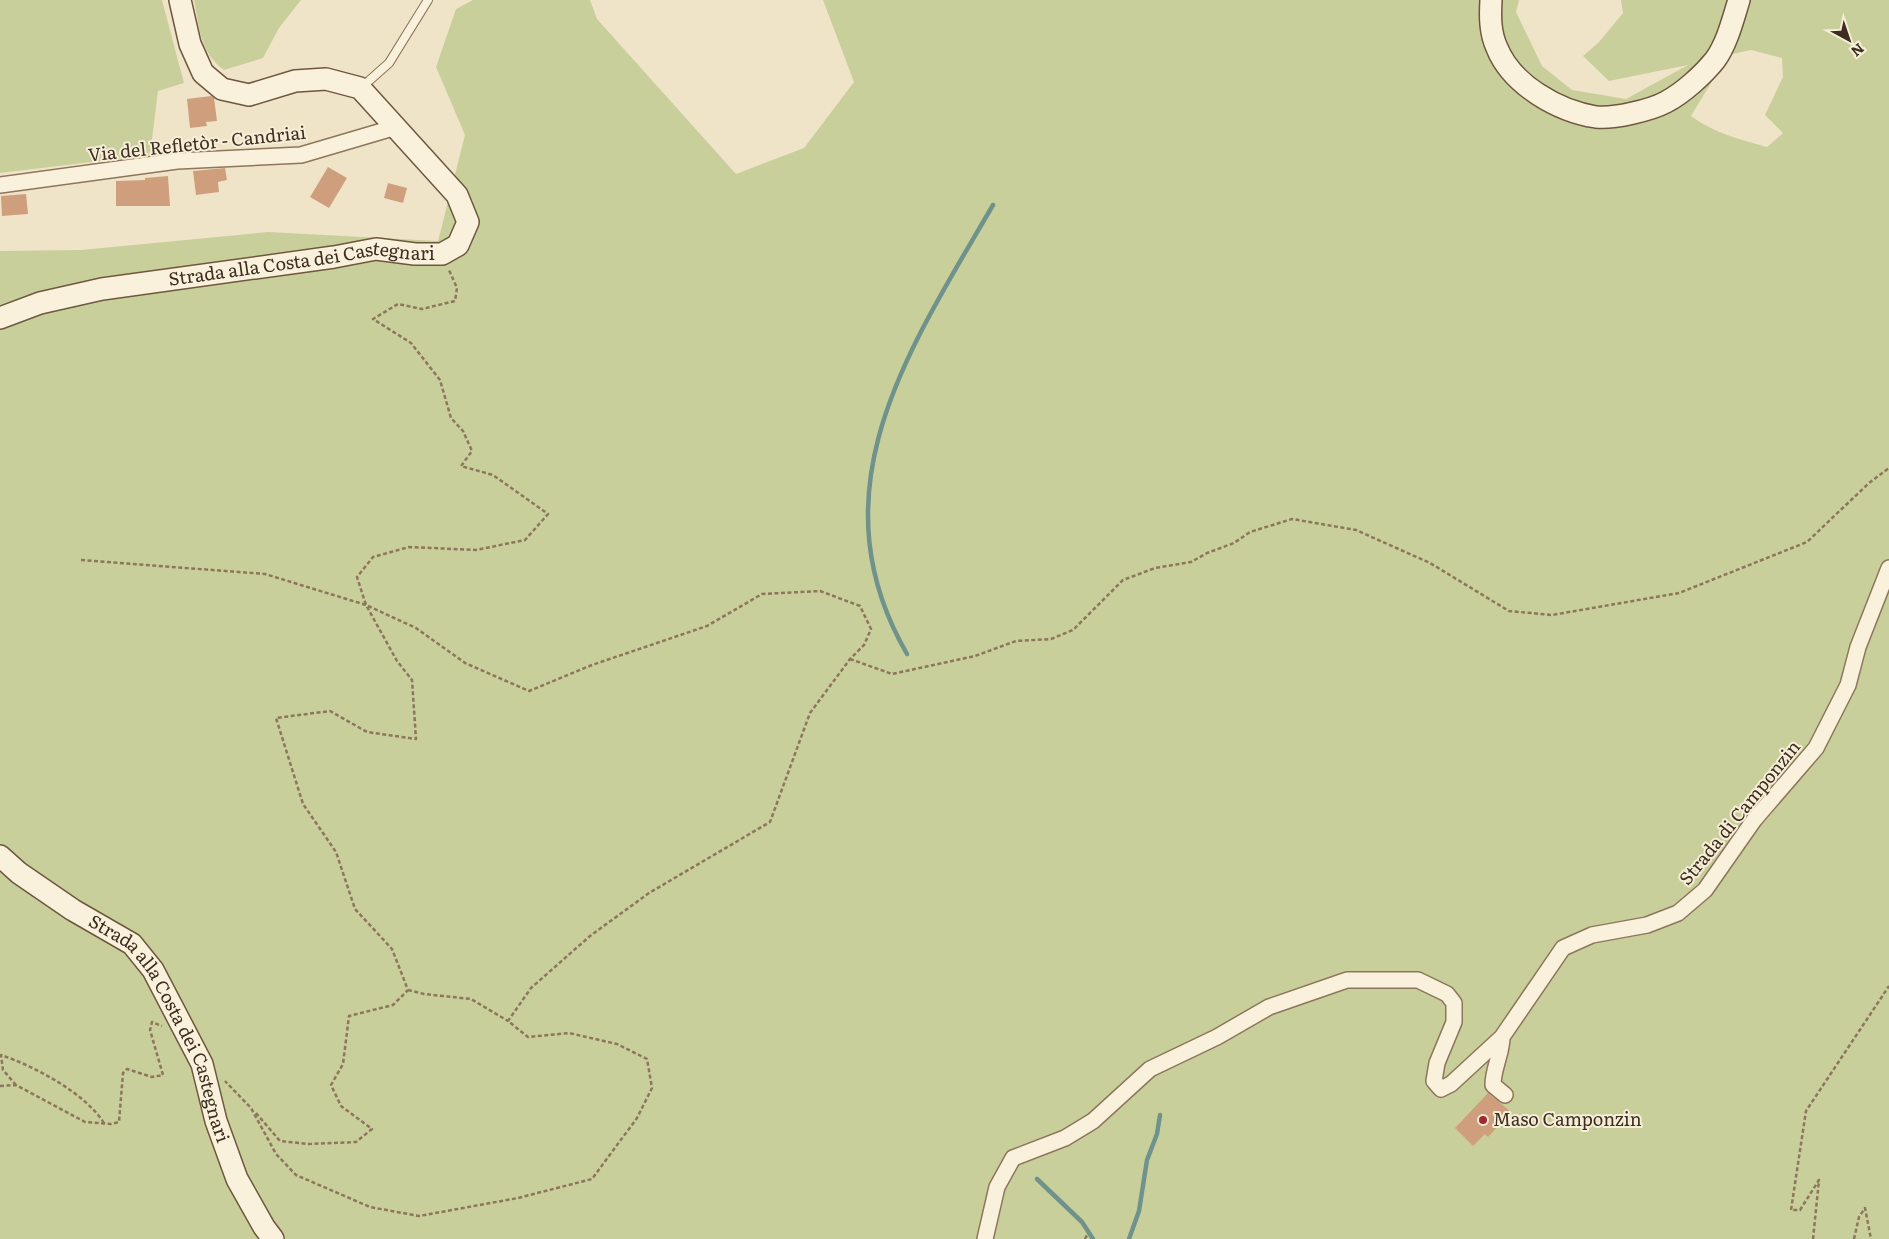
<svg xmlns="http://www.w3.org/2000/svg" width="1889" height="1239" viewBox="0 0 1889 1239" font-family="Literata,serif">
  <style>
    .green { fill: #c9cf9b; fill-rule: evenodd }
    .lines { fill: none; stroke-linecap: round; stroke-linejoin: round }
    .stream { stroke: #6f938a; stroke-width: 4.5 }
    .building { fill: #cf9f7d }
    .lane-casing { stroke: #8d765c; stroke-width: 10 }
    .street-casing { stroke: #8d765c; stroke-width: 18 }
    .secondary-casing { stroke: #6f573f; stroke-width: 24 }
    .path { stroke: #8d765c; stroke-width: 2.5; stroke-dasharray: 4 2.5; stroke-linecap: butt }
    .lane { stroke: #faf1dc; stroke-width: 8 }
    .street { stroke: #faf1dc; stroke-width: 15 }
    .secondary { stroke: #faf1dc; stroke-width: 21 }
    .poi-dot { fill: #9e2a2b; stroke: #f7eed8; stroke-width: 2 }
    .labels { text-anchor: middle; stroke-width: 4; stroke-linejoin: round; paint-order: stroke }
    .street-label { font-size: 18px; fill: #3d2e20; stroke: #f7eed8 }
    .poi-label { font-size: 18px; fill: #3d2e20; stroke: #f7eed8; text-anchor: start }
  </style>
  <rect width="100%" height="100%" fill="#f0e4c8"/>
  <path class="green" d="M0 0H162L184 83 158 91 150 155 0 173Z
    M194 0H301L279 28 263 58 224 70C199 51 200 29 194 0Z
    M473 0H590L597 19 736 174 804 148 854 82 823 0H1483L1482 26 1551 111 1670 109 1747 0H1889V1239H0V251L81 250 268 232 438 241 465 135 436 67 456 9ZM1751 50 1782 58 1783 77 1765 115 1783 133 1767 147C1741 140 1714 133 1691 116L1728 55Z
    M1498 0H1519L1516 12 1542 66 1572 90 1626 99 1688 65 1609 81 1583 56 1599 42 1623 13 1621 0H1732L1710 55 1663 96 1598 110 1557 97 1536 85 1504 46Z"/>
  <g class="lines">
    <path class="stream" d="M907 654C812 489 910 348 993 205
      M1037 1179 1082 1222 1093 1239
      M1129 1239 1139 1211 1147 1160 1157 1134 1160 1115"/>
  </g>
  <path class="building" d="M211 96 214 98 217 121 206 122 207 126 190 128 187 99Z
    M328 167 347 178 329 208 310 197Z
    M225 168 227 180 218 182 219 192 196 195 193 171Z
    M168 176 170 206H116V181L145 180V178Z
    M388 183 407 188 403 203 384 198Z
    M26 194 28 214 2 216 1 196Z
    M1488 1093 1511 1112 1488 1137 1485 1134 1473 1146 1455 1128Z"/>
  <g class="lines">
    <g class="lane-casing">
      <path id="lane" d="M362 87 389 63 428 0"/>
    </g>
    <g class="street-casing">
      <path id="street" d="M0 185 177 161 301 155 396 127
        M1502 1037C1502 1054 1493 1068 1493 1085L1505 1095
        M985 1239 997 1187 1013 1158 1065 1138 1093 1121 1150 1069 1217 1037 1269 1007 1347 980H1418L1447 994 1454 1003V1022L1437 1063 1434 1081 1441 1089 1451 1084 1502 1037 1563 948 1592 935 1647 925 1678 913 1705 890 1754 820 1816 748 1848 685 1858 647 1889 568"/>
    </g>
    <g class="secondary-casing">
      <g id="secondary">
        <path d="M1491 0C1490 17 1490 33 1497 48 1512 85 1558 111 1596 117 1614 119 1651 110 1666 102 1683 93 1703 75 1715 60 1727 44 1733 19 1739 0"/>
        <path id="s1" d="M0 318 40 303 102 289 334 257 376 249 415 254H442L458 245 468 222 457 195 360 88 326 79 295 81 249 95 222 89 203 73 190 44 180 0"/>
        <path id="s2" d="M0 856 19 873 73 910 132 944 153 970 202 1064 216 1121 237 1179 264 1227 273 1239"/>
      </g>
    </g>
    <path class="path" d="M81 560 265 574 366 605 416 628 465 663 529 691 592 665 707 626 762 594 820 591 860 606 871 629 864 645 850 659 810 713 770 822 649 893 590 936 531 988 508 1021 528 1037 569 1033 617 1044 647 1059 652 1088 637 1118 592 1179 518 1198 419 1216 370 1207 296 1175 276 1154 251 1108 225 1081
      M850 659 892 674 975 656 1016 641 1051 639 1073 630 1123 580 1155 568 1191 562 1207 553 1234 543 1250 532 1292 519 1356 530 1430 563 1509 611 1552 615 1679 593 1807 542 1869 483 1889 468
      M408 990 424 994 471 999 508 1021
      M16 1085 3 1070 1 1055C34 1066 85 1093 104 1123
      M0 1086 16 1085 85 1122 111 1124 119 1122 123 1073 127 1069 152 1077 163 1075 150 1030 152 1022 162 1026
      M256 1113 280 1141 309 1144 356 1142 372 1129 341 1106 331 1085 343 1064 349 1016 393 1005 408 990 392 949 355 909 336 852 303 804 276 718 330 711 367 732 416 739 412 680 397 661 366 605 357 577 373 557 409 547 476 550 525 540 548 514 493 475 461 466 472 451 463 431 451 418 440 380 411 343 373 319 398 304 422 309 455 301 457 288 449 270
      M1085 1239 1087 1235
      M1813 1239 1819 1180 1800 1210H1791L1806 1111 1889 986
      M1854 1239 1859 1217 1865 1208 1871 1239"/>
    <use href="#lane" class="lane"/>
    <use href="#street" class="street"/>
    <use href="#secondary" class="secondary"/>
  </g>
  <circle class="poi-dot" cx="1483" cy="1120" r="5"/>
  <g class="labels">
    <g class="street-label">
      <text transform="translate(197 144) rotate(-6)" y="6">Via del Refletòr - Candriai</text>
      <text dy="6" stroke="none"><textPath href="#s1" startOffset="308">Strada alla Costa dei Castegnari</textPath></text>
      <text transform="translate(1740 813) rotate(-51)" y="6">Strada di Camponzin</text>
      <text dy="6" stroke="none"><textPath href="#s2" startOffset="245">Strada alla Costa dei Castegnari</textPath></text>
    </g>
    <g class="poi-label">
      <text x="1493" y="1126">Maso Camponzin</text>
    </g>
  </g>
  <g transform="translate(1849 40) rotate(140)" stroke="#f7eed8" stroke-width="4" paint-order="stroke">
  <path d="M0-4L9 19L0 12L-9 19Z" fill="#3d2e20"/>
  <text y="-8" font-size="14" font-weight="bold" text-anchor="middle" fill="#3d2e20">N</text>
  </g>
</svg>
